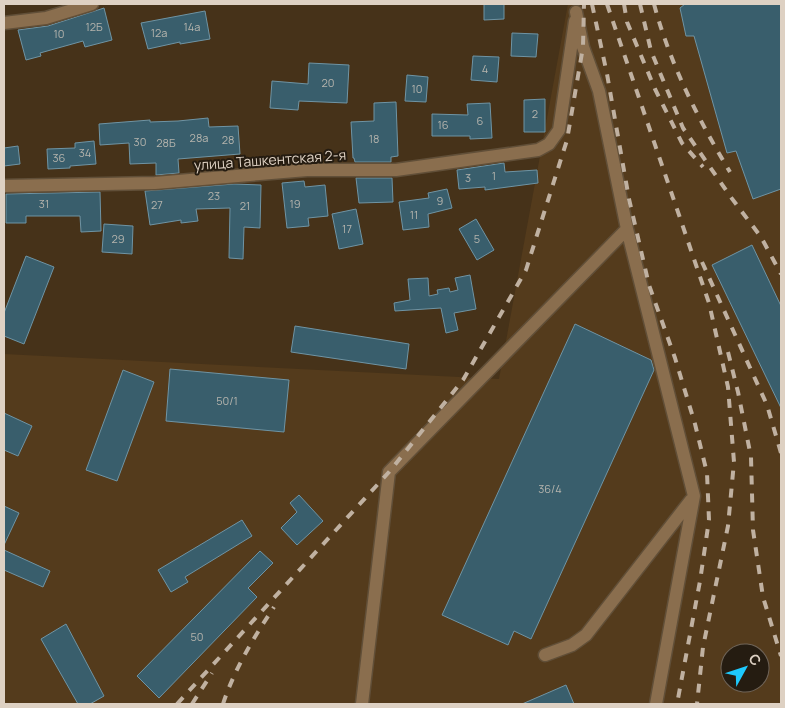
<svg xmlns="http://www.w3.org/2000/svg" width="785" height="708" viewBox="0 0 785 708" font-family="Manrope,sans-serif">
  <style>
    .built { fill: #543b1c; fill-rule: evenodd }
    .building { fill: #395e6c; stroke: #6f94a4 }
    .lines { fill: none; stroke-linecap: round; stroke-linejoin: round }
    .minor-casing { stroke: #614f38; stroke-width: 15 }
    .minor { stroke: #8a6e4e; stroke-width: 12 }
    .rail { stroke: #c0b1a1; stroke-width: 4; stroke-dasharray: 9 9; stroke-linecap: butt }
    .labels { text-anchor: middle; stroke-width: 4; stroke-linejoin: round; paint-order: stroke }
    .number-label { font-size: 11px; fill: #b5b4ad }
    .street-label { font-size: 14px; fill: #ded1c3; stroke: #251c11 }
  </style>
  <rect width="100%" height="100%" fill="#463219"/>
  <path class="built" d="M568 4H781V704H4V354L499 379ZM730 653H760V683H730Z"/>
  <path class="building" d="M484 4H504V19L484 20Z
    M685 4H781V189L753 199 736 151 727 153 694 36H686L680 8Z
    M104 8 112 40 85 47 83 41 40 53 41 56 26 60 18 30 48 26Z
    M205 11 210 39 180 44V42L148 49 141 23Z
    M512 33 538 34 536 57 511 56Z
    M473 56 499 57 497 82 471 80Z
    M309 63 349 65 347 103 299 101 298 110 270 108 272 81 308 84Z
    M407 75 428 77 426 102 405 101Z
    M545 99V132H524V100Z
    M396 102 398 156 391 157V162H355L354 158H353L351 122 374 121V103Z
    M490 103 492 138 470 139V136H432V114L468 115 467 104Z
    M208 118 209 127 238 126 240 154 178 159 179 173 156 175V163L130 164 129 143 100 145 99 124 150 120V122L178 121Z
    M94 141 96 164 70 166V168L48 169 47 149 75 148V143Z
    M18 146 20 164 4 166V148Z
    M504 163 505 172 537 170 538 183 485 190V187L459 189 457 170Z
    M356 178H392L393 202 359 203Z
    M304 181 305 187 325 185 328 216 308 218 309 226 287 228 282 183Z
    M234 184 261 185 260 228 244 227 243 259 229 258 230 208 196 209 198 221 181 223V220L150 225 145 191Z
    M447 189 452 208 428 214 429 227 403 230 399 202 429 198 428 193Z
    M100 192 101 231 81 232 80 216H26V223H6V194Z
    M356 209 363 244 339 249 332 214Z
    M476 219 494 250 477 260 459 229Z
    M104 224 133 226 132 254 102 252Z
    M752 245 781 306V408L712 265Z
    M26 256 54 267 24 344 4 336V313Z
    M470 275 476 309 454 313 458 330 446 333 441 308 395 311 394 303 410 300 408 279 428 278 429 296 438 294 437 290 449 288 450 292 458 290 455 278Z
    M575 324 651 360 654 370 531 639 514 631 508 645 442 615Z
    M295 326 409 344 406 369 291 352Z
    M170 369 289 380 284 432 166 421Z
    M123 370 154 382 117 481 86 470Z
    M4 413 32 426 18 456 4 450Z
    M299 495 323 521 297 545 281 528 297 512 290 503Z
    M4 506 19 513 4 545Z
    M242 520 252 536 185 577 188 582 171 592 158 570Z
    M4 550 50 571 43 587 4 570Z
    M260 551 273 563 248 588 257 597 159 698 137 676Z
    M66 624 104 696 90 704H78L41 639Z
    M566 685 574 704H522Z"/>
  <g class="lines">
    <g class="minor-casing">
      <path id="minor" d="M576 12 583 47 599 91 627 229 694 496 656 704
        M4 23 46 18 92 4
        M4 186 155 183 307 170H396L538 150 549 144 559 130 575 21
        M545 655 572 645 586 635 691 500
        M362 704 389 472 627 229"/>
    </g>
    <use href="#minor" class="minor"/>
    <path class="rail" d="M592 4 607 74 629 199 649 285 675 358 695 424 707 473 709 520 700 581 677 704
      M607 4 709 303 728 387 734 462 728 526 703 647 697 704
      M624 4 627 22 655 89 682 143 703 167
      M640 4 651 51 683 128 730 196 761 237 781 274
      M654 4C670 64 698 119 730 172
      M702 262 767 405 781 453
      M728 352 738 392 751 457 753 530 763 597 781 656
      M177 704 389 472 463 380 526 270 567 140 583 47 584 4
      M192 704 212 673
      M223 704C234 670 254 637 274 607"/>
  </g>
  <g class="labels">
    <g class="number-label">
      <text x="94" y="31">12Б</text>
      <text x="192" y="31">14а</text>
      <text x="159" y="37">12а</text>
      <text x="59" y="38">10</text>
      <text x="485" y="73">4</text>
      <text x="328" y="87">20</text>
      <text x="417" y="93">10</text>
      <text x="535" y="118">2</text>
      <text x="480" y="125">6</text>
      <text x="443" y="129">16</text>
      <text x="199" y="142">28а</text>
      <text x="374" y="143">18</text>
      <text x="228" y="144">28</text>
      <text x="140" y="146">30</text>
      <text x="166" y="147">28Б</text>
      <text x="85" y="157">34</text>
      <text x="59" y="162">36</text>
      <text x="494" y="180">1</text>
      <text x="468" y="182">3</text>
      <text x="214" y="200">23</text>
      <text x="440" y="205">9</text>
      <text x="44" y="208">31</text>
      <text x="295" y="208">19</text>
      <text x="157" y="209">27</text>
      <text x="245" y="210">21</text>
      <text x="414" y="219">11</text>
      <text x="347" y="233">17</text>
      <text x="118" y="243">29</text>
      <text x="477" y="243">5</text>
      <text x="227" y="405">50/1</text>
      <text x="550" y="493">36/4</text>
      <text x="197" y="641">50</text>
    </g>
    <g class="street-label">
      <text transform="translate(270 160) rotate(-4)" y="5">улица Ташкентская 2-я</text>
    </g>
  </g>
  <rect width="785" height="708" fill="none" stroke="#ded1c3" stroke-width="10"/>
  <g transform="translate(745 668) rotate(50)"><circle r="24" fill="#251c11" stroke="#6f6458"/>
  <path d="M0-4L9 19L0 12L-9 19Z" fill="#1ec9fd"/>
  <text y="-8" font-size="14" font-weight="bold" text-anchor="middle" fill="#ded1c3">С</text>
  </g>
</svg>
